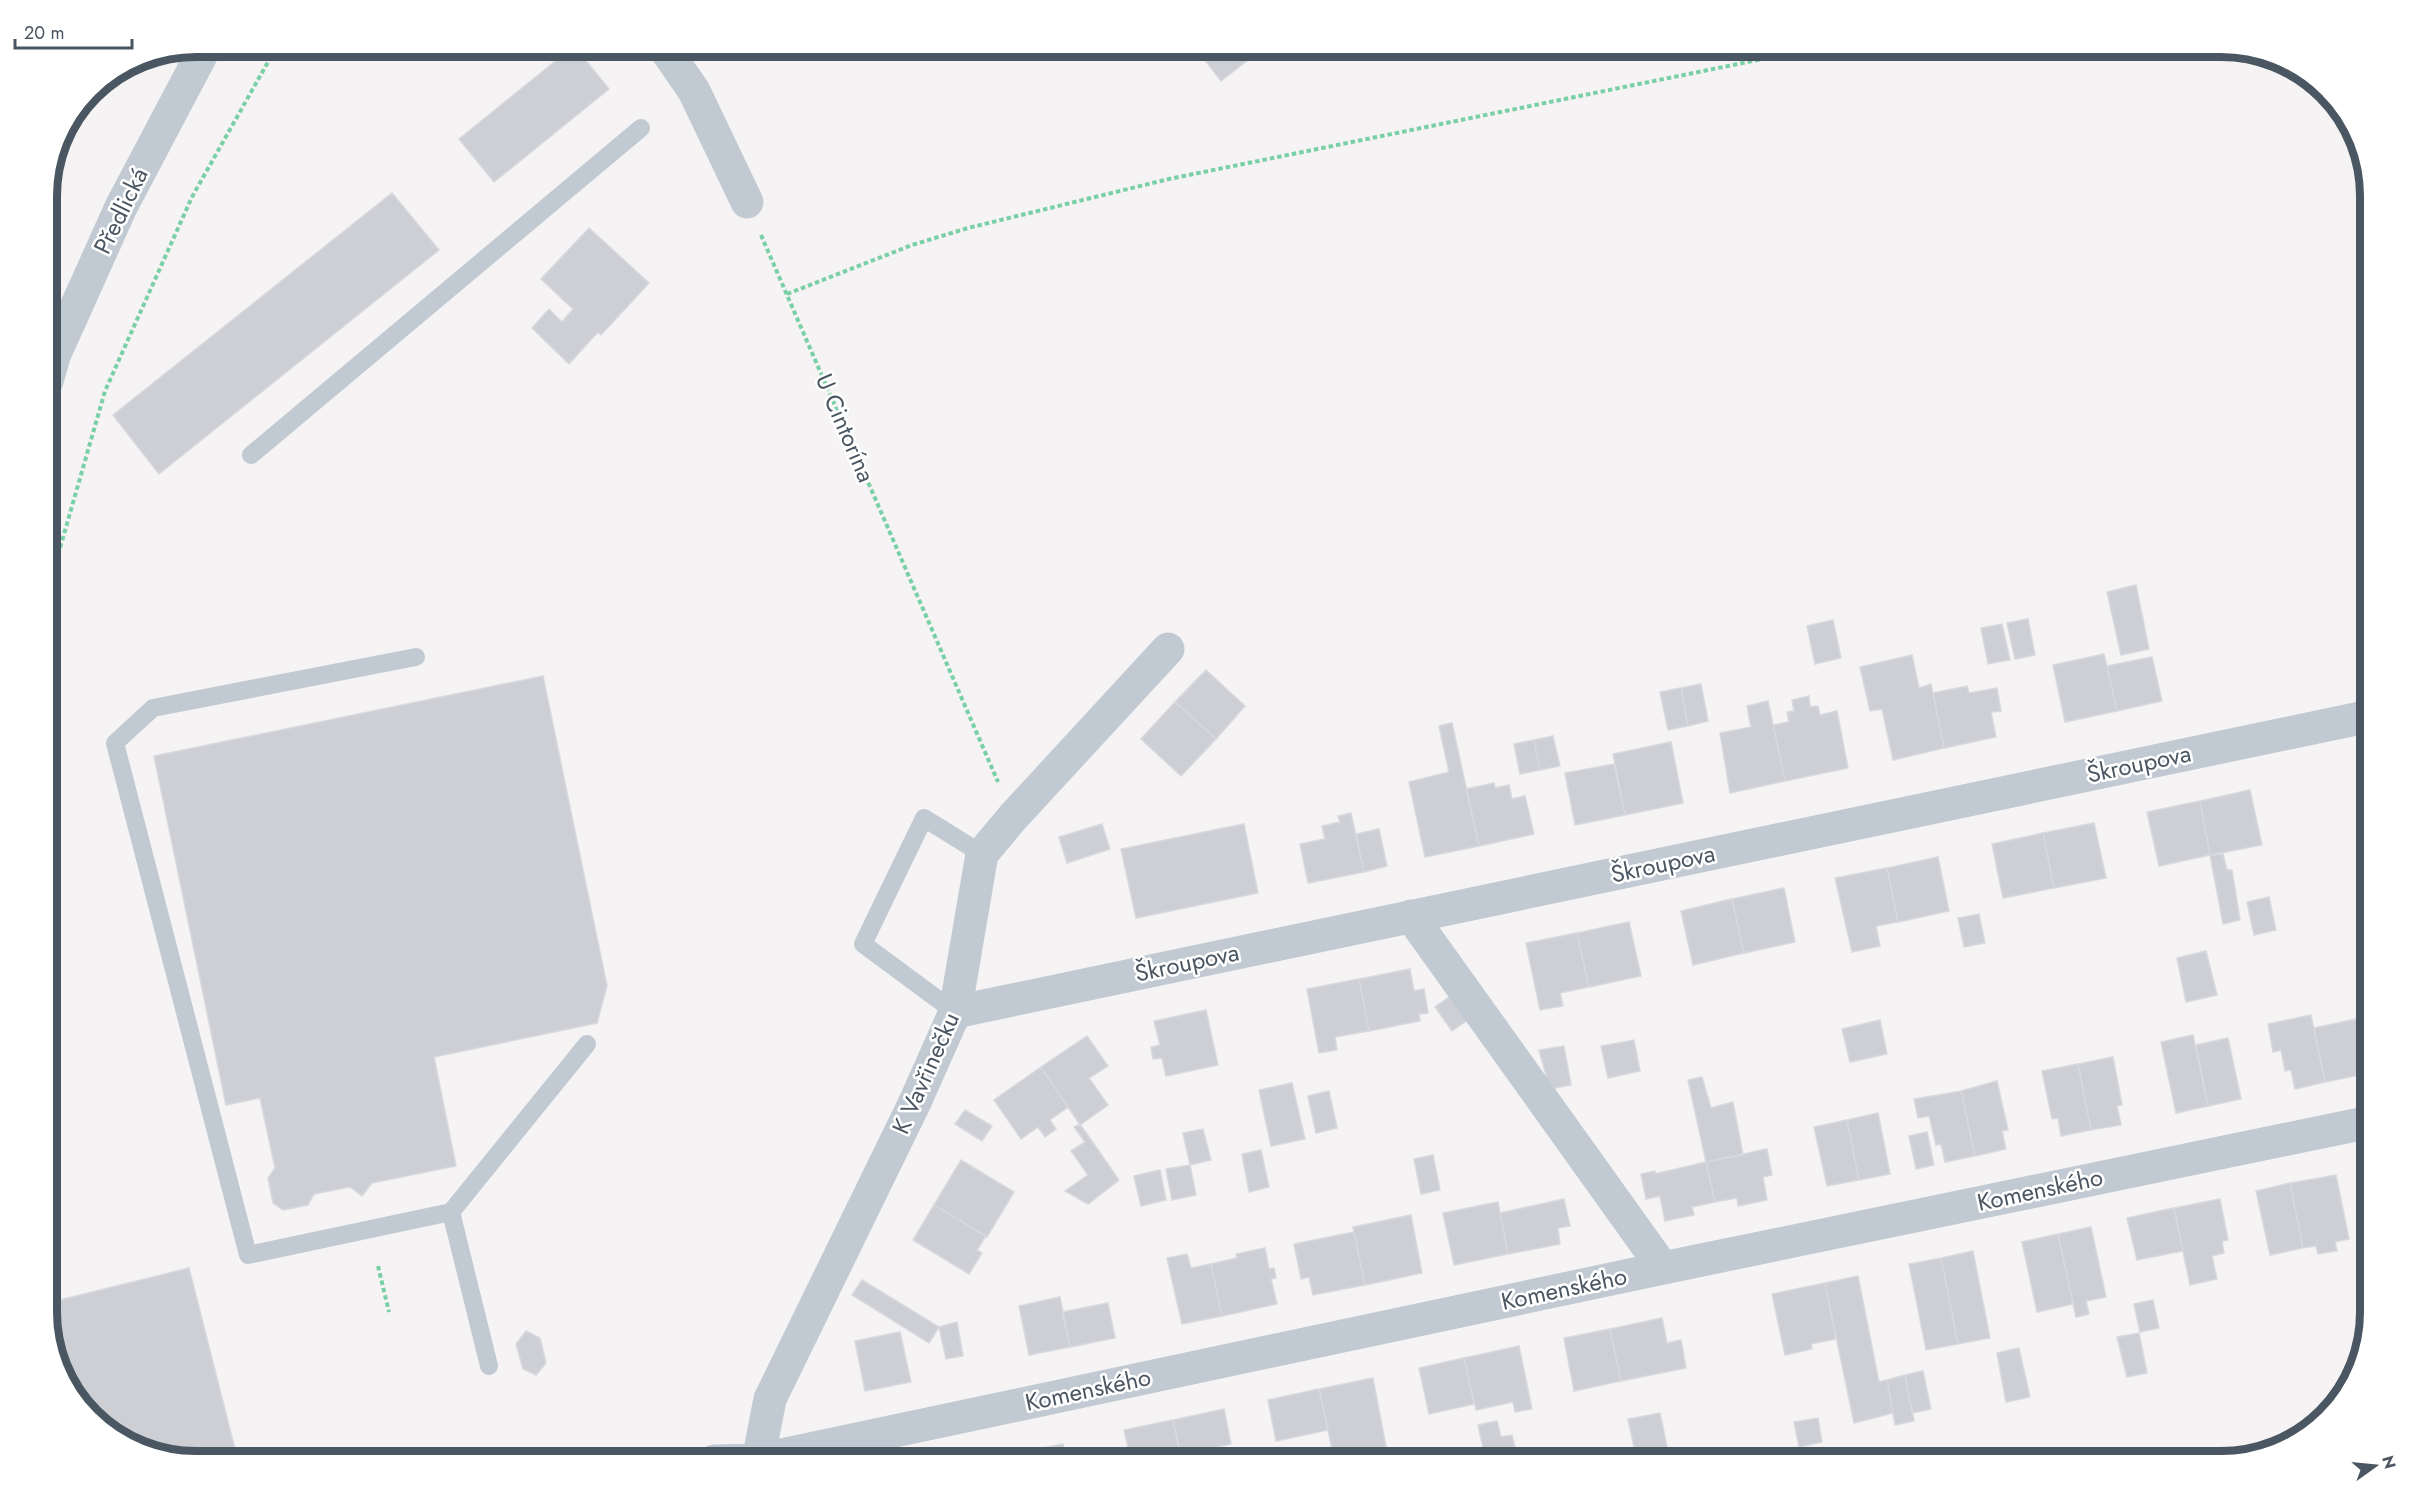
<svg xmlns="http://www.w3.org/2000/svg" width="2417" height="1508" viewBox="0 0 2417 1508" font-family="Jost,sans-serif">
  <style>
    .building { fill: #cdcfd5; stroke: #d7d9de; stroke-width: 1.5 }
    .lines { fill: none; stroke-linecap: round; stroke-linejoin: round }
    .path { stroke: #7ad0a6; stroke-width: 4; stroke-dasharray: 4.5 3; stroke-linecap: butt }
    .lane { stroke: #c1cad2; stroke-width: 18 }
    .street { stroke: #c1cad2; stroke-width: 33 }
    .labels { text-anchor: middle; stroke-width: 5; stroke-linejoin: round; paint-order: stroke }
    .street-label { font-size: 24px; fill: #4a5661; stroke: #fff }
    .rim { fill: none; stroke: #4a5661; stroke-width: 8 }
  </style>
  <rect width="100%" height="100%" fill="#f5f3f3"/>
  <path class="building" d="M574 46 609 89 494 182 459 139Z
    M1194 46H1266L1221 81Z
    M392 193 439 250 159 474 113 415Z
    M589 228 649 283 601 335 598 332 569 364 532 328 549 309 562 322 573 309 541 279Z
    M2136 585 2149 649 2121 655 2107 592Z
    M2028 619 2035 655 2015 659 2007 623Z
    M1833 620 1841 658 1815 664 1807 626Z
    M2002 624 2010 660 1988 664 1981 628Z
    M2104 654 2117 711 2065 722 2053 665Z
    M1912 655 1919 688 1931 684 1944 748 1893 760 1882 709 1870 711 1860 667Z
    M2152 657 2162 701 2117 711 2107 666Z
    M1206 670 1245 706 1216 739 1175 702Z
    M543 676 607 986 597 1023 434 1057 456 1166 372 1183 362 1196 350 1187 314 1194 308 1205 283 1210 273 1203 268 1178 275 1168 260 1098 226 1105 154 756Z
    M1701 684 1708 721 1688 726 1681 688Z
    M1967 686 1969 693 1997 688 2001 711 1991 712 1996 737 1944 748 1933 693Z
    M1681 688 1688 726 1668 730 1660 692Z
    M1809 696 1810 707 1818 706 1820 715 1837 711 1848 768 1785 781 1773 725 1789 722 1787 712 1794 711 1792 700Z
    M1768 701 1785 781 1730 793 1720 733 1751 727 1747 706Z
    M1175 702 1216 739 1181 776 1141 739Z
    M1452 723 1479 846 1425 857 1409 782 1449 772 1439 726Z
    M1553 736 1560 766 1540 770 1534 740Z
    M1534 740 1540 770 1520 774 1514 744Z
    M1671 742 1683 803 1625 815 1613 754Z
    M1614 764 1625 815 1575 825 1565 773Z
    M1494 783 1495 788 1509 785 1512 799 1525 796 1534 834 1479 846 1466 789Z
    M2250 790 2262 845 2210 855 2200 801Z
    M2200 801 2210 855 2159 866 2147 812Z
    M1351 813 1364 872 1308 883 1300 844 1325 839 1322 826 1340 822 1338 816Z
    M2094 823 2106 878 2054 888 2043 833Z
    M1102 824 1110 849 1067 863 1059 837Z
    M1244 824 1258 893 1136 918 1121 849Z
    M1379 829 1387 866 1364 872 1356 834Z
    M2043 833 2054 888 2003 898 1992 844Z
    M2223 854 2227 870H2232L2240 920 2223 924 2210 855Z
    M1938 857 1949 911 1898 922 1887 868Z
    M1887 868 1898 922 1876 926 1880 946 1852 952 1835 878Z
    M1784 888 1795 942 1744 953 1732 899Z
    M2269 897 2276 930 2254 935 2247 902Z
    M1732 899 1744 953 1693 965 1681 911Z
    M1979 914 1985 943 1964 947 1958 918Z
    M1629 922 1641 976 1589 987 1577 933Z
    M1577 933 1589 987 1560 993 1563 1006 1540 1010 1526 943Z
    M2206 951 2217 995 2186 1002 2177 958Z
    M1410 969 1414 991 1424 989 1428 1013 1419 1014 1420 1021 1369 1031 1359 979Z
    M1359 979 1369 1031 1335 1037 1337 1050 1319 1053 1307 989Z
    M1452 995 1469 1019 1452 1031 1435 1007Z
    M1206 1010 1218 1065 1166 1076 1162 1058 1153 1059 1151 1047 1160 1045 1154 1021Z
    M2311 1015 2325 1082 2295 1089 2291 1070 2285 1071 2281 1050 2273 1052 2268 1024Z
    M2366 1017 2370 1039V1073L2325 1082 2314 1028Z
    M1880 1020 1887 1054 1850 1062 1842 1029Z
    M2193 1035 2208 1106 2176 1113 2161 1042Z
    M1087 1036 1108 1066 1089 1078 1108 1105 1080 1125 1041 1067Z
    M2228 1038 2241 1099 2208 1106 2196 1045Z
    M1634 1040 1640 1071 1608 1078 1601 1046Z
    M1564 1046 1571 1085 1550 1089 1539 1050Z
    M2113 1057 2122 1105 2117 1106 2121 1125 2091 1130 2078 1064Z
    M2078 1064 2091 1130 2061 1136 2058 1118 2052 1119 2042 1071Z
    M1041 1067 1068 1107 1050 1120 1056 1129 1045 1137 1038 1127 1021 1139 994 1100Z
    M1702 1077 1711 1108 1733 1102 1743 1155 1706 1162 1688 1080Z
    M1997 1081 2008 1130 2002 1131 2006 1149 1975 1156 1961 1091Z
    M1292 1083 1305 1139 1271 1146 1259 1090Z
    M1329 1091 1337 1128 1316 1133 1308 1096Z
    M1961 1091 1975 1156 1945 1162 1941 1144 1936 1145 1929 1116 1918 1118 1914 1099Z
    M965 1110 992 1126 982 1141 955 1124Z
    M1878 1113 1890 1174 1859 1180 1847 1120Z
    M1847 1120 1859 1180 1827 1186 1814 1127Z
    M1080 1124 1119 1180 1088 1204 1065 1191 1088 1175 1071 1151 1085 1142 1074 1127Z
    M1203 1129 1211 1160 1190 1165 1183 1133Z
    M1927 1132 1934 1165 1916 1169 1909 1136Z
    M1767 1149 1772 1175 1763 1177 1767 1200 1738 1206 1737 1198 1715 1202 1706 1162Z
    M1261 1150 1269 1187 1249 1192 1242 1154Z
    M1433 1155 1440 1190 1421 1194 1414 1159Z
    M961 1160 1014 1192 987 1237 934 1205Z
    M1706 1162 1715 1202 1692 1207 1694 1215 1665 1221 1660 1196 1646 1199 1641 1174 1655 1171V1174Z
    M1190 1165 1196 1195 1172 1200 1166 1169Z
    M1160 1170 1166 1200 1141 1206 1134 1176Z
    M2336 1175 2349 1239 2335 1242 2337 1251 2318 1254 2316 1246 2303 1248 2290 1183Z
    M2290 1183 2303 1248 2270 1255 2256 1191Z
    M2370 1187V1207H2368L2363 1189Z
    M1564 1199 1570 1226 1558 1228 1560 1244 1508 1254 1500 1213Z
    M2220 1199 2228 1240 2222 1241 2224 1253 2212 1256 2217 1279 2190 1285 2174 1208Z
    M1498 1202 1508 1254 1454 1265 1443 1213Z
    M934 1205 986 1236 977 1250 982 1253 969 1274 913 1240Z
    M2174 1208 2183 1251 2137 1260 2127 1218Z
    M1411 1215 1422 1273 1365 1285 1353 1227Z
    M2091 1227 2106 1297 2086 1301 2089 1314 2076 1317 2058 1234Z
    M1354 1232 1365 1285 1313 1295 1309 1277 1301 1279 1294 1244Z
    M2058 1234 2073 1304 2037 1312 2022 1242Z
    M1265 1248 1269 1269 1274 1268 1276 1278 1271 1279 1277 1304 1222 1316 1211 1264 1237 1258 1236 1254Z
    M1973 1251 1990 1338 1958 1344 1941 1258Z
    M1187 1254 1191 1268 1211 1264 1222 1316 1182 1324 1167 1258Z
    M1941 1258 1958 1344 1926 1350 1909 1264Z
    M47 1265 56 1301 189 1268 235 1449 190 1460 113 1436 67 1387 47 1321Z
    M1858 1276 1879 1382 1887 1380 1893 1413 1854 1423 1825 1283Z
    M862 1280 939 1327 929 1343 852 1295Z
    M1825 1283 1836 1339 1811 1344 1812 1349 1785 1355 1772 1294Z
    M1060 1297 1070 1347 1029 1355 1019 1306Z
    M2153 1300 2159 1328 2140 1332 2134 1304Z
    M1108 1303 1115 1338 1070 1347 1062 1312Z
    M1662 1318 1667 1343 1681 1340 1686 1368 1621 1381 1610 1329Z
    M957 1322 963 1356 946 1359 939 1327Z
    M1610 1329 1621 1381 1574 1391 1564 1338Z
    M526 1331 540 1338 546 1363 536 1375 523 1369 516 1344Z
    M900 1332 911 1382 865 1391 855 1341Z
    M2139 1333 2147 1373 2127 1377 2117 1337Z
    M1519 1346 1532 1409 1515 1412 1513 1402 1476 1410 1464 1358Z
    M2019 1348 2030 1397 2006 1402 1997 1353Z
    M1464 1358 1474 1404 1429 1414 1419 1368Z
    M1923 1371 1931 1409 1912 1413 1905 1375Z
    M1905 1375 1914 1421 1895 1425 1887 1380Z
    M1373 1378 1386 1447 1334 1458 1319 1389Z
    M1319 1389 1328 1430 1276 1441 1268 1400Z
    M1224 1409 1231 1444 1180 1455 1173 1420Z
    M1660 1413 1670 1461H1637L1628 1419Z
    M1818 1418 1822 1442 1799 1447 1794 1422Z
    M1173 1420 1182 1461H1131L1124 1430Z
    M1497 1421 1501 1437 1512 1435 1516 1452 1504 1455 1506 1461H1486L1478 1425Z
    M1063 1444 1067 1461H1030L1028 1451Z
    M1028 1451 1030 1461H993V1459Z"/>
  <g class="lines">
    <path class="path" d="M761 235 998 782
      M787 294 912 245 968 228 1169 179 1827 46
      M47 606 58 555 105 391 192 197 277 46
      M378 1266 389 1312"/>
    <path class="lane" d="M251 455 641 128
      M416 657 153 708 115 743 248 1255 451 1212
      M955 1012 863 944 924 818 982 854
      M489 1366 451 1212 587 1044"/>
    <path class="street" d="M663 46 694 91 747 202
      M47 381 54 356 121 207 206 46
      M1411 916 1663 1268
      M955 1012 2370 716
      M714 1461 758 1460 1663 1268 2370 1122
      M758 1461 770 1399 915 1102 955 1012 982 854 1013 817 1168 649"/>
  </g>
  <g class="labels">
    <g class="street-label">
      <text transform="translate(121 211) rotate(-64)" y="8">Předlická</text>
      <text transform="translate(845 428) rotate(67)" y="8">U Cintorína</text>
      <text transform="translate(2139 764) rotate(-12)" y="8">Škroupova</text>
      <text transform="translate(1663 864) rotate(-12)" y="8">Škroupova</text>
      <text transform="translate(1187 963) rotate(-12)" y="8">Škroupova</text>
      <text transform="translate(926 1073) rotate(-66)" y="8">K Vavřinečku</text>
      <text transform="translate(2040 1190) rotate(-12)" y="8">Komenského</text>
      <text transform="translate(1564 1289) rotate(-12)" y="8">Komenského</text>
      <text transform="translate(1088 1390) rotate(-12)" y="8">Komenského</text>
    </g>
  </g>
  <path d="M0 0H2417V1508H0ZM196 57H2221A139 139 0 0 1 2360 196V1312A139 139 0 0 1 2221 1451H196A139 139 0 0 1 57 1312V196A139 139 0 0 1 196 57Z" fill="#fff" fill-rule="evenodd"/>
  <path class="rim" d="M196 57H2221A139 139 0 0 1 2360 196V1312A139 139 0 0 1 2221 1451H196A139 139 0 0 1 57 1312V196A139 139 0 0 1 196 57Z"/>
  <g transform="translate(2375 1466) rotate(75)" stroke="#ffffff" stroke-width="4.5" paint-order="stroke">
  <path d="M0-4.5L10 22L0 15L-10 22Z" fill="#4a5661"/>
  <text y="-9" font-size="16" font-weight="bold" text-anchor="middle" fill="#4a5661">N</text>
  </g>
  <path d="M15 39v9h117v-9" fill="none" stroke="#4a5661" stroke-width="3"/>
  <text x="24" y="39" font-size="18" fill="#4a5661" stroke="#ffffff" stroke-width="4.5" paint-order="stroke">20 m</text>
</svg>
